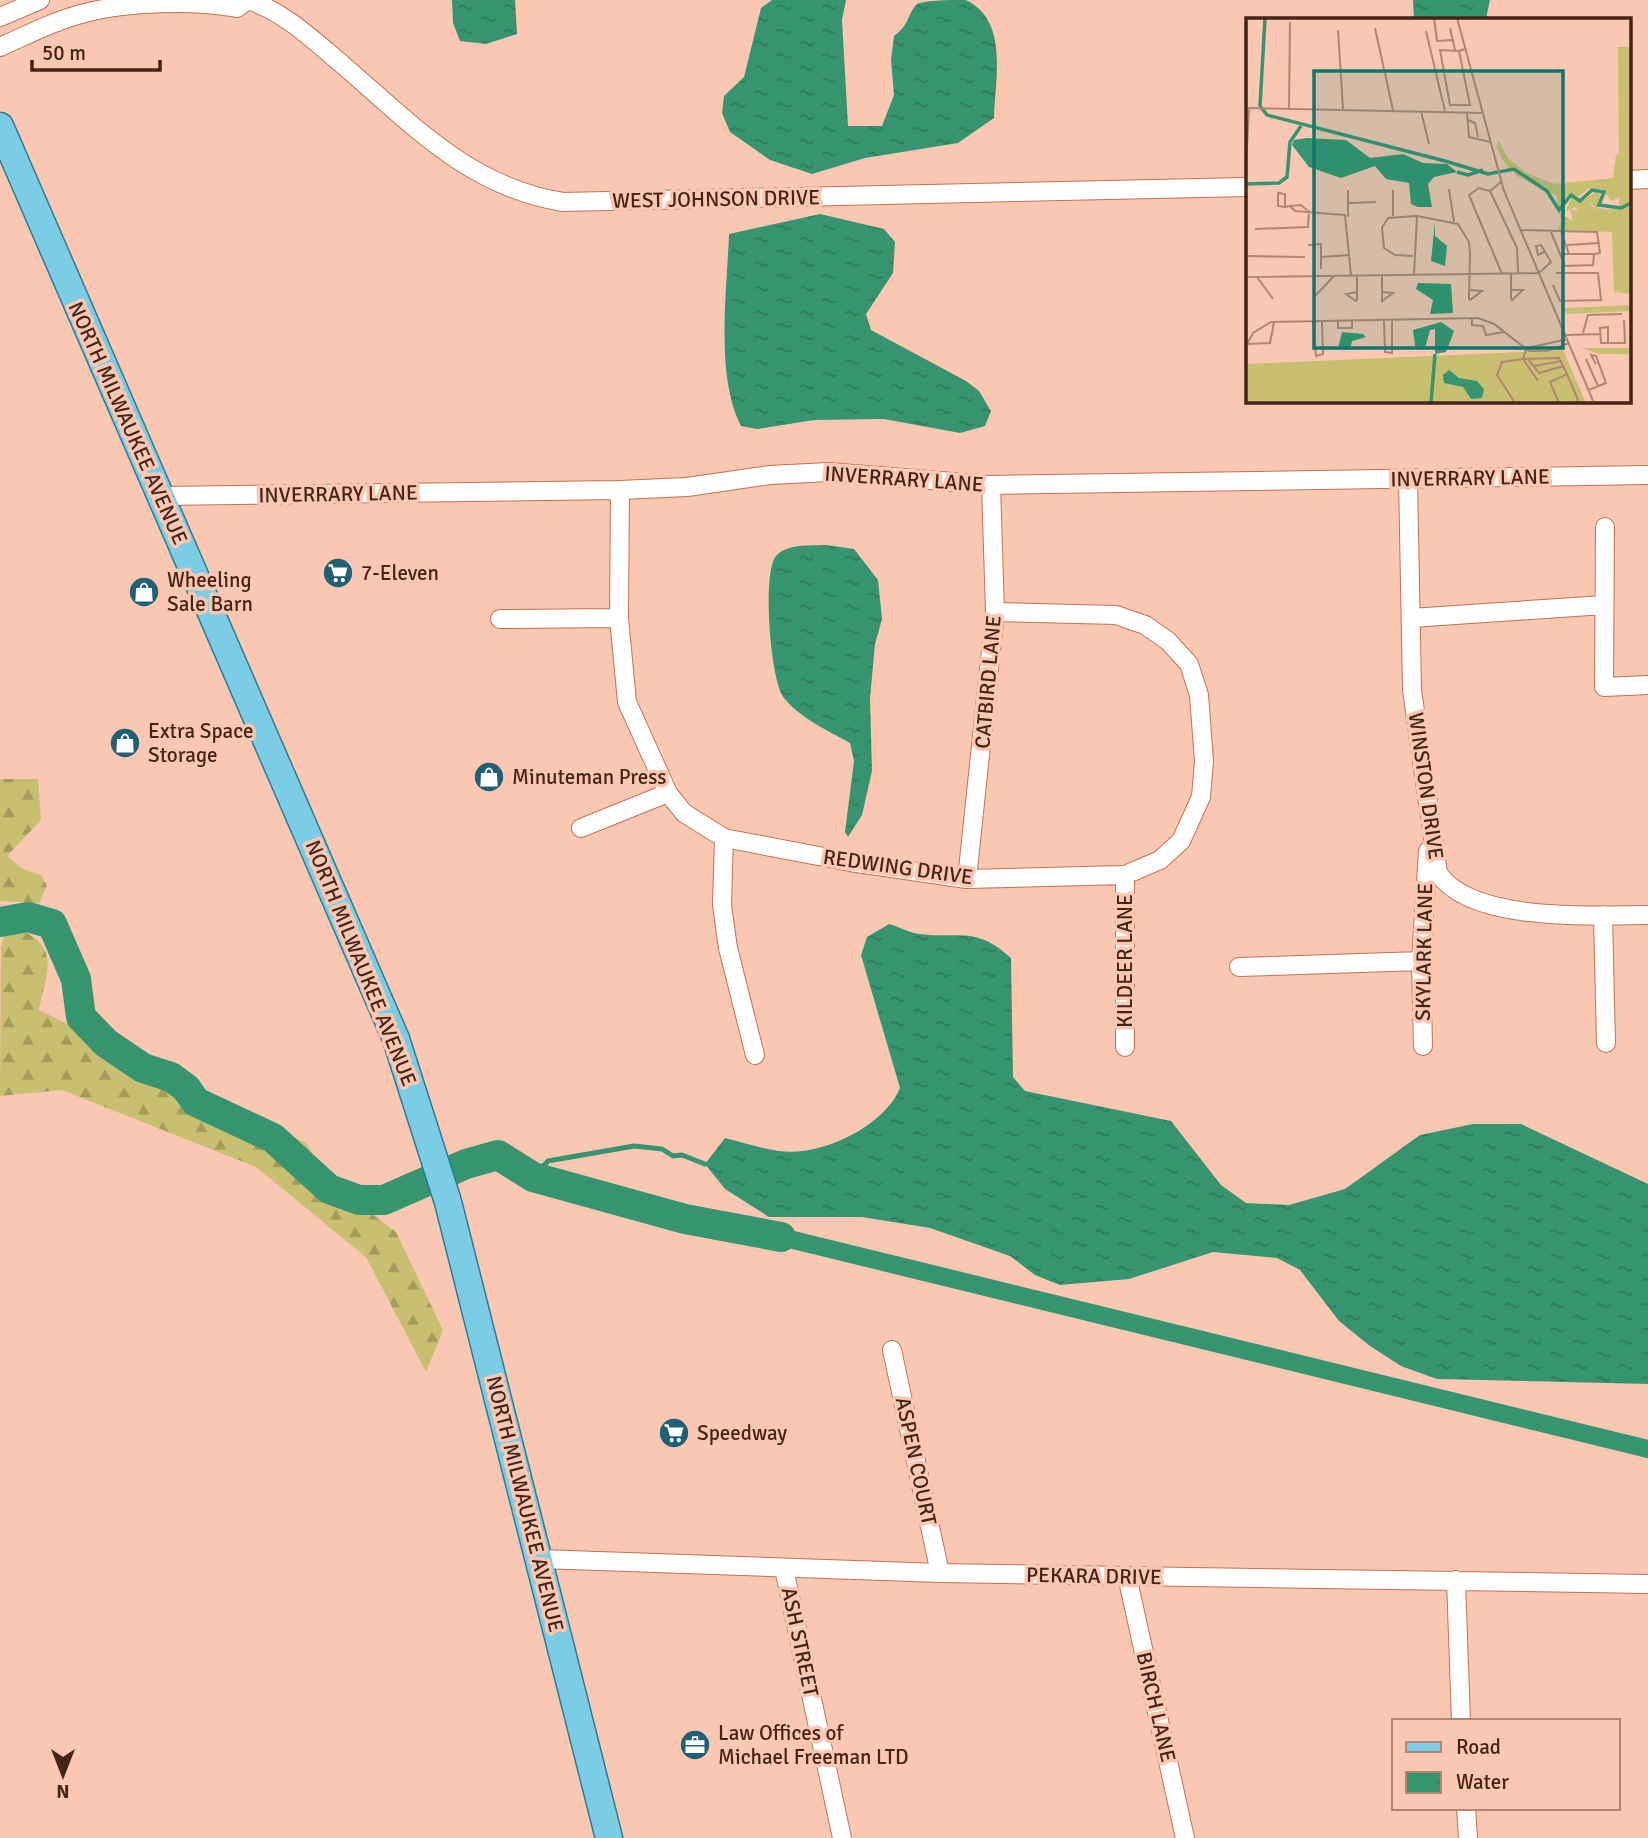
<svg xmlns="http://www.w3.org/2000/svg" width="1648" height="1838" viewBox="0 0 1648 1838" font-family="Signika,sans-serif">
  <style>
    .forest { fill: url(#forest-firs) }
    .water { fill: url(#water-ripples) }
    .lines { fill: none; stroke-linecap: round; stroke-linejoin: round }
    .stream { stroke: #36956f; stroke-width: 5 }
    .canal { stroke: #36956f; stroke-width: 18 }
    .river { stroke: #36956f; stroke-width: 30 }
    .street-casing { stroke: #c07352; stroke-width: 20 }
    .primary-casing { stroke: #2d7c92; stroke-width: 29 }
    .street { stroke: #fff; stroke-width: 18 }
    .primary { stroke: #7acde5; stroke-width: 26 }
    .labels { text-anchor: middle; stroke-width: 7; stroke-linejoin: round; paint-order: stroke }
    .street-label { font-size: 21px; fill: #442416; stroke: #fac7b2 }
    .poi-label { font-size: 21px; fill: #442416; stroke: #fac7b2; text-anchor: start }
    .inset-river { fill: none; stroke: #36956f; stroke-width: 3.5 }
    .inset-road { fill: none; stroke: #b18674; stroke-width: 2 }
    .view { fill: #0f766e; fill-opacity: 0.15; stroke: #0f766e; stroke-width: 3.5 }
    .inset-edge { fill: none; stroke: #442416; stroke-width: 3.5 }
  </style>
  <defs>
    <pattern id="forest-firs" width="22" height="20" patternUnits="userSpaceOnUse" patternTransform="scale(1.75)"><rect width="22" height="20" fill="#c8c070"/><path d="M5 1l3.5 6h-7zM16 11l3.5 6h-7z" fill="#a49c5b"/></pattern>
    <pattern id="water-ripples" width="26" height="14" patternUnits="userSpaceOnUse" patternTransform="scale(1.75)"><rect width="26" height="14" fill="#36956f"/><path d="M2 4q2-2 4 0t4 0M15 11q2-2 4 0t4 0" fill="none" stroke="#2f795a"/></pattern>
  </defs>
  <rect width="100%" height="100%" fill="#fac7b2"/>
  <path class="forest" d="M0 779H38L41 820 7 856 23 869 41 875 47 886 39 903 0 901Z
    M21 930C62 948 45 976 39 1010L306 1143 331 1183 396 1232 443 1330 426 1372 366 1257 256 1167 62 1090 0 1096 1 946 5 932Z"/>
  <path class="water" d="M452 0H515L517 34 486 44 460 41 453 23Z
    M772 0H846L842 20 848 126H882L894 95 891 60 894 36C911 23 906 16 917 4 925 0 955 0 966 0 1009 21 995 78 994 118L958 143 865 158 812 174 770 160 730 132 722 113 724 96 744 77 761 8Z
    M1413 0H1490L1486 19H1414Z
    M820 214 884 229 895 242 893 273 866 314 871 330 966 381 979 391 991 411 985 426 960 433 884 419 814 420 757 429 741 426C715 375 727 291 729 234Z
    M826 545 854 549 878 580 882 619 875 644 870 698 872 771 862 815 848 837 845 832 854 761 850 743C827 730 801 719 784 698 770 681 762 572 776 556 788 543 809 546 826 545Z
    M889 924C897 926 906 931 914 933 956 941 973 923 1011 958L1013 1077 1025 1091 1171 1121 1221 1185 1246 1203 1289 1205 1345 1189 1420 1135 1473 1124H1521L1648 1184V1384L1437 1379 1401 1366 1370 1346 1339 1321 1300 1270 1277 1258 1213 1252 1129 1279 1060 1285 1035 1275 1010 1256 930 1228 862 1217H769L725 1189 705 1164 725 1138C743 1142 761 1149 779 1151 820 1157 884 1127 900 1088L861 955 867 937Z"/>
  <g class="lines">
    <path class="stream" d="M533 1177 548 1161 634 1146 662 1149 673 1156 682 1155 705 1164"/>
    <path class="canal" d="M781 1237 1648 1449"/>
    <path class="river" d="M0 922 28 917 52 924 76 979 81 1017 106 1043 143 1068 171 1077 186 1088 196 1102 273 1138 329 1189 359 1200H384L466 1164 498 1155 533 1177 685 1219 781 1237"/>
    <g class="street-casing">
      <path id="street" d="M249 0C284 13 309 36 337 60 408 120 467 187 563 202L1247 187
        M0 17 40 0
        M0 47C27 35 56 20 85 13 127 2 194 0 237 8L248 0
        M1629 180 1648 179
        M1408 478 1412 690 1438 873C1471 923 1593 915 1648 915
        M620 490 619 618 627 702 668 793 684 813 724 838 850 862 967 879 1125 875 1160 860 1181 841 1201 797 1204 761 1199 695 1189 664 1168 641 1145 625 1116 615 995 612
        M160 496 620 490 687 487 770 475 829 472 991 485 1648 475
        M1605 527 1604 687 1648 685
        M1411 618 1604 605
        M500 619 619 618
        M581 828 668 793
        M724 838 722 905 728 948 755 1055
        M1125 875V1047
        M967 879 995 612 991 485
        M1603 915 1606 1043
        M1239 967 1421 961
        M1423 1046 1421 961 1428 851
        M892 1350 940 1573
        M540 1559 940 1573 1648 1584
        M784 1569 842 1838
        M1127 1576 1185 1838
        M1456 1580 1461 1721
        M1466 1808 1468 1838"/>
    </g>
    <g class="primary-casing">
      <path id="primary" d="M0 126 396 1039 448 1202 609 1838"/>
    </g>
    <use href="#street" class="street"/>
    <use href="#primary" class="primary"/>
  </g>
  <defs>
    <g id="supermarket-disc" transform="scale(1.575)"><circle r="9.5" fill="#206075" stroke="#fac7b2"/><path d="M-6-5.5h2.5l.6 2H6L4.5 2H-2.5L-4.4-4H-6ZM-1.5 3.2a1.3 1.3 0 1 0 .1 0ZM3 3.2a1.3 1.3 0 1 0 .1 0Z" fill="#fff"/></g>
    <g id="shop-disc" transform="scale(1.575)"><circle r="9.5" fill="#206075" stroke="#fac7b2"/><path d="M-5-2.5h2.3a2.7 3.5 0 0 1 5.4 0H5L5.5 6h-11ZM-1.5-2.5h3a1.5 2.3 0 0 0-3 0Z" fill="#fff"/></g>
    <g id="office-disc" transform="scale(1.575)"><circle r="9.5" fill="#206075" stroke="#fac7b2"/><path d="M-6-3h4V-5.5h4V-3h4V5H-6ZM-1-4.5V-3h2v-1.5ZM-6 0V1H6V0Z" fill="#fff"/></g>
  </defs>
  <g fill-rule="evenodd">
    <use href="#supermarket-disc" x="338" y="573"/>
    <use href="#shop-disc" x="144" y="592"/>
    <use href="#shop-disc" x="125" y="743"/>
    <use href="#shop-disc" x="489" y="777"/>
    <use href="#supermarket-disc" x="674" y="1433"/>
    <use href="#office-disc" x="695" y="1745"/>
  </g>
  <g class="labels">
    <g class="street-label">
      <text transform="translate(716 199) rotate(-1)" y="7">WEST JOHNSON DRIVE</text>
      <text transform="translate(128 423) rotate(66)" y="7">NORTH MILWAUKEE AVENUE</text>
      <text transform="translate(1470 478) rotate(-1)" y="7">INVERRARY LANE</text>
      <text transform="translate(904 479) rotate(4)" y="7">INVERRARY LANE</text>
      <text transform="translate(338 494) rotate(-1)" y="7">INVERRARY LANE</text>
      <text transform="translate(988 682) rotate(-85)" y="7">CATBIRD LANE</text>
      <text transform="translate(1426 786) rotate(82)" y="7">WINSTON DRIVE</text>
      <text transform="translate(898 867) rotate(8)" y="7">REDWING DRIVE</text>
      <text transform="translate(1424 952) rotate(-89)" y="7">SKYLARK LANE</text>
      <text transform="translate(1125 961) rotate(-90)" y="7">KILDEER LANE</text>
      <text transform="translate(361 963) rotate(68)" y="7">NORTH MILWAUKEE AVENUE</text>
      <text transform="translate(916 1461) rotate(78)" y="7">ASPEN COURT</text>
      <text transform="translate(525 1504) rotate(76)" y="7">NORTH MILWAUKEE AVENUE</text>
      <text transform="translate(1094 1576) rotate(1)" y="7">PEKARA DRIVE</text>
      <text transform="translate(800 1642) rotate(78)" y="7">ASH STREET</text>
      <text transform="translate(1156 1707) rotate(77)" y="7">BIRCH LANE</text>
    </g>
    <g class="poi-label">
      <text x="361" y="580">7-Eleven</text>
      <text x="167" y="587">Wheeling<tspan x="167" dy="24">Sale Barn</tspan></text>
      <text x="148" y="738">Extra Space<tspan x="148" dy="24">Storage</tspan></text>
      <text x="512" y="784">Minuteman Press</text>
      <text x="697" y="1440">Speedway</text>
      <text x="718" y="1740">Law Offices of<tspan x="718" dy="24">Michael Freeman LTD</tspan></text>
    </g>
  </g>
  <g transform="translate(1246 18)">
    <rect width="385" height="385" fill="#fac7b2"/>
    <path d="M317 332 340 385H0V346Z" fill="#c8c070"/>
    <path d="M253 123 262 140 279 154 308 166 367 160 370 137 385 136 376 177 366 183 355 171H342L333 178 324 177 317 189H312L311 178 271 158 258 144 250 129ZM341 185 354 193 385 188V276L368 274 366 214 312 212 316 201 312 194 327 203 324 191 333 193ZM385 287V293L321 296 317 290ZM335 330H385V336H354Z" fill="#c8c070"/>
    <path d="M350 174 354 176 352 190 365 192 354 193 344 185 335 194 329 189 319 194 326 179 334 184Z" fill="#c8c070"/>
    <path d="M372 29H385V275L374 273Z" fill="#c8c070"/>
    <path d="M60 120 100 122 124 140 157 136 177 145 201 146 211 154 188 159 182 166 186 189H172L165 186 163 165 140 161 129 148 95 160 63 149 46 127 48 122ZM189 204V218L201 228 199 248 185 243ZM172 265 205 266 207 295 184 296 187 282 170 271ZM195 304 208 313 200 334 189 336V311L184 312 179 330 169 328 167 312ZM96 314 117 316 120 319 106 323 104 332 92 331ZM203 352 213 360 231 363 238 371 236 380 225 381 217 369 198 365 197 357Z" fill="#36956f"/>
    <path class="inset-river" d="M19 0 14 88 21 97 199 143M199 143 242 156 268 151 301 173 313 192 325 177 334 183 346 172 358 174 353 187 375 190 385 185M211 154 222 157 237 152M0 166 33 165 41 159 44 124 55 108M185 385 189 336"/>
    <path class="inset-road" d="M188 0 191 23 207 22M211 0 258 173 348 385M129 10 147 92M204 10 209 32M92 12 97 91M180 13 199 93M213 33 194 32 204 87H224L213 33 219 31M0 90 236 95M43 90 44 4M175 93 183 126M221 94 223 119 244 124M222 102 229 105 232 119M0 149 3 90M255 164 244 173 271 230 272 256M203 171 208 204M147 172V198M244 173 233 170 223 177 256 256M103 185 130 184M44 188 49 193 99 197 105 258M39 189V176L32 175V188L39 189 44 188 55 187 61 192M102 199V172M9 211 62 209 63 192M275 212 351 214 354 235 348 236 347 247 319 248 305 214M315 214 323 236M62 227 75 226V251M321 227 354 225M317 236H347M0 238 59 239M167 238 149 237 138 230 136 210 142 200 171 198 212 206 223 224 224 237 223 280 224 282 236 273 223 272M75 239 104 237M265 256V280L266 282 277 272H265M136 257V283L147 275 136 274M168 257 171 198M0 259 293 255 305 244 295 227 290 228 292 237 298 234M11 259 27 281M307 267 314 283 355 282 352 255H310M111 274 100 276 110 283 111 281V258M68 279 88 258M226 300V307L237 308 240 317 258 314M138 302 139 334 146 335V302M67 303 70 338 77 336 76 303M92 303V310H106V302M362 309V325H355L354 310ZM337 315 342 297 376 296M320 317 354 316M362 325H379L378 302M1 326 24 325 28 304M0 328 7 315 25 304 232 300 248 306 283 333H301L323 325M281 330 322 321M280 331 277 341 313 340 321 356M282 341 293 355 318 348M340 341 352 368M288 348 316 343M343 372 360 365 350 338 345 337 350 346M269 385 251 357 256 344 277 341 292 363M313 385 304 364 321 356 332 382 330 385"/>
    <path class="view" d="M68 53H317V330H68Z"/>
    <rect width="385" height="385" class="inset-edge"/>
  </g>
  <rect x="1392" y="1719" width="228" height="91" fill="#fac7b2" stroke="#b18674" stroke-width="2"/>
  <rect x="1406" y="1742" width="35" height="10" fill="#7acde5" stroke="#b18674" stroke-width="2"/>
  <text x="1456" y="1754" font-size="21" fill="#442416">Road</text>
  <rect x="1406" y="1772" width="35" height="21" fill="url(#water-ripples)" stroke="#b18674" stroke-width="2"/>
  <text x="1456" y="1789" font-size="21" fill="#442416">Water</text>
  <g transform="translate(63 1775) rotate(180)" stroke="#fac7b2" stroke-width="5" paint-order="stroke">
  <path d="M0-5L12 26L0 18L-12 26Z" fill="#442416"/>
  <text y="-10" font-size="19" font-weight="bold" text-anchor="middle" fill="#442416">N</text>
  </g>
  <path d="M32 60v10h128v-10" fill="none" stroke="#442416" stroke-width="3.5"/>
  <text x="42" y="60" font-size="21" fill="#442416" stroke="#fac7b2" stroke-width="5" paint-order="stroke">50 m</text>
</svg>
